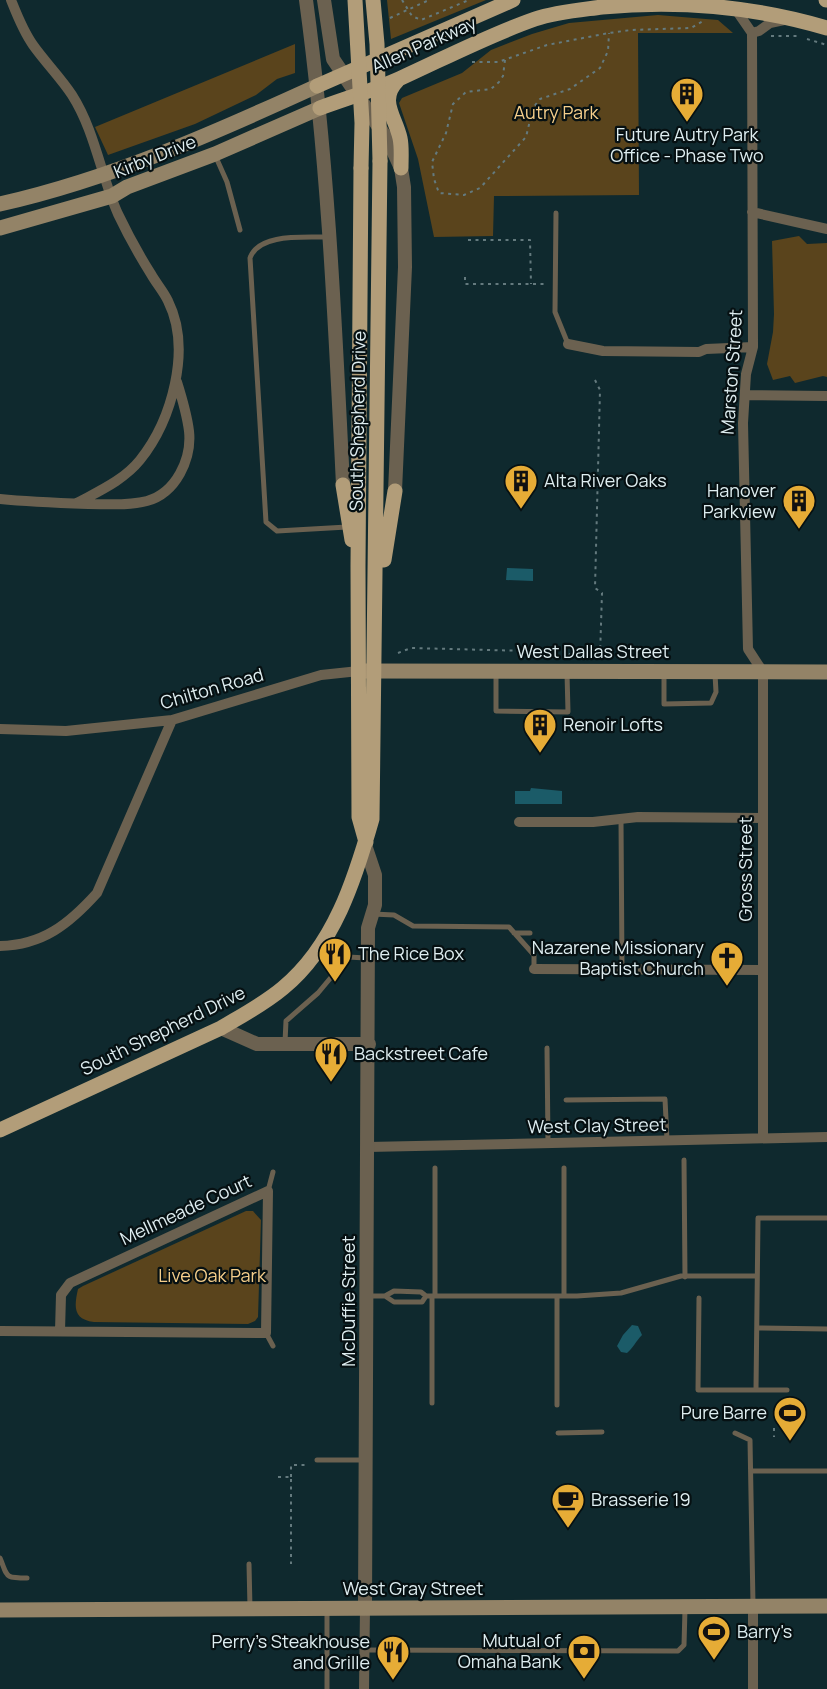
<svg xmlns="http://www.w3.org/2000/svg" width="827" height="1689" viewBox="0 0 827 1689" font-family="Manrope,sans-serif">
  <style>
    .green { fill: #5a441c }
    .water { fill: #1b5b68 }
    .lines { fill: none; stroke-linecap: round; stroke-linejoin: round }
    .path { stroke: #647a7e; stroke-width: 2; stroke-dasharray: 3 4.5; stroke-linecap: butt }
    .service { stroke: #6b6150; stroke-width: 5 }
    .minor { stroke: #6b6150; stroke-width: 10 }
    .tertiary { stroke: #6b6150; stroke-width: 14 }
    .secondary { stroke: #938367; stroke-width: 15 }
    .primary { stroke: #b29d79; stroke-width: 15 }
    .primary-bridge { stroke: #b29d79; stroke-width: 15 }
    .labels { text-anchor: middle; stroke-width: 4.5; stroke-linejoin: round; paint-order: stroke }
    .street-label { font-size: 18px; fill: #deedf0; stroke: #061012 }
    .park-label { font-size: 18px; fill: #f6cf8b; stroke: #061012 }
    .poi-label { font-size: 18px; fill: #deedf0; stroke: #061012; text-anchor: start }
  </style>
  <rect width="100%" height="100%" fill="#0f292e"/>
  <path class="green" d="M387 0H486L391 39Z
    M658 15 718 20 733 33H638L639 195 494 196 493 236 434 237 418 159 399 103 402 98 462 73 491 50 532 34 569 23Z
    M295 44V73L277 79 256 95 195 124 108 155 95 127Z
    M799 236 807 244 827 243V377L823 376 795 383 790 376 773 380 767 364 773 332 774 314 772 241Z
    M246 1211H253L261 1220 258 1317 255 1321 248 1324 94 1322C73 1319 74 1307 78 1289L83 1286Z"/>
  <path class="water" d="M507 568 533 569V581L506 580Z
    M531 788 562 791V804H515V791H530Z
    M632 1325 638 1326 642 1335C636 1341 633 1348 627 1353L621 1352 617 1346 623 1335Z"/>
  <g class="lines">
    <path class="path" d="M402 0 412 16 421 20 469 0
      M390 18 429 0
      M771 36H799
      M807 39 827 45
      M505 60 503 76 499 82 491 89 466 92 453 104 446 133 432 162 434 179 439 193 464 195 480 188 526 137 533 108 540 99 570 89 600 68 608 51 609 33
      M472 62H498L547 45 609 33 631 30 691 28 703 21
      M468 240H530L531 284
      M465 277V284H546
      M595 380 600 390 595 588 602 593 600 656
      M398 653 411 648 567 652 572 657
      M774 1428V1437
      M278 1477H291V1564
      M291 1477V1465H309"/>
    <path class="service" d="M215 155 227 182 240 230
      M556 213 555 312 568 344
      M330 237C307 238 259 232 250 258L266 522 277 531 347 527
      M496 673V711L568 712 567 673
      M664 674V704L711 703 716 692 715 674
      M621 820 622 969
      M373 914 394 915 413 926 509 927 534 955V969
      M514 933H530
      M285 1042 286 1021 318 993 348 957 366 958
      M547 1048 548 1143
      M566 1100 665 1099 667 1140
      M684 1160 685 1277
      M268 1191 273 1172
      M368 1296H385L394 1291 421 1292 426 1296H577L621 1293 681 1276H757
      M385 1296 394 1302H422L426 1296
      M432 1296V1403
      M435 1296V1168
      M564 1296V1168
      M699 1298 698 1390H787
      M757 1328 827 1329
      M266 1333 273 1346
      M756 1390 758 1218H827
      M557 1405V1296
      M558 1433 602 1432
      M735 1433 750 1440 753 1604
      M317 1460H364
      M751 1471H827
      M0 1558C8 1577 4 1578 27 1578
      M249 1564 250 1608
      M327 1610V1689
      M364 1650 678 1651 684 1645 685 1609"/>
    <path class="minor" d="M11 0C17 15 23 31 33 45 45 62 61 78 72 95 95 131 101 176 118 214 128 235 139 255 151 274 156 283 164 292 168 301 192 349 172 420 140 460 124 480 99 491 77 503
      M734 7 752 33
      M752 33 753 347 746 374 743 423 748 649 763 672V1138
      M752 33 759 31 770 23 784 20
      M752 212 827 229
      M568 344 603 351 699 352 706 349 753 347
      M745 395 827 396
      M0 499C29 502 58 503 88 504 107 504 128 506 147 501 176 493 192 459 189 431 187 415 182 398 177 382
      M0 729 66 731 172 720 321 675 359 671
      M519 822H593L638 817 763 818
      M0 946C43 945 69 924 97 893L172 720
      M534 969 763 970
      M368 1147 827 1137
      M0 1331 266 1333 268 1191 70 1283 61 1295 60 1331
      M364 1689 365 1608
      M753 1689V1606"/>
    <path class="tertiary" d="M306 0C328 161 335 322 343 485
      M324 0 333 59 389 142 401 168 404 187 405 267 395 491
      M365 845 375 875V905L368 928 365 1608
      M221 1028 257 1044H369"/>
    <path class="secondary" d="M0 204C111 179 214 133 317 86
      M0 228 112 196 127 187 215 154 320 108
      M362 671 827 672
      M0 1610 827 1606"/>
    <path class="primary" d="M826 0H827
      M398 80C378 100 395 116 400 138 402 147 401 158 401 168
      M317 86 513 0
      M320 108C347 98 375 90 401 78 445 58 489 35 535 19 556 12 580 10 602 7 679 0 753 6 827 28
      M361 168 358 566 359 817 366 842
      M343 485 352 540
      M384 560 395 491
      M0 1130 221 1028C243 1015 264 1004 283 988 334 946 355 879 372 819L380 161"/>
    <path class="primary-bridge" d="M355 0 362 123 361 168
      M373 0 377 44 380 161"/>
  </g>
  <defs>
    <g id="building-pin" transform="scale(1.725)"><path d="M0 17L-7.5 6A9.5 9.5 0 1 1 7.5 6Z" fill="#e6ac36" stroke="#061012"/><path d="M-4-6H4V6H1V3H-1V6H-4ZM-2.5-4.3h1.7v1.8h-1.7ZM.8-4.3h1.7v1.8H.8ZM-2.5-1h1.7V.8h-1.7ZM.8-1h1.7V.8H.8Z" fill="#111"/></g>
    <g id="restaurant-pin" transform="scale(1.725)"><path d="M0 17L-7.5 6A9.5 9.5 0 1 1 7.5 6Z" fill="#e6ac36" stroke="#061012"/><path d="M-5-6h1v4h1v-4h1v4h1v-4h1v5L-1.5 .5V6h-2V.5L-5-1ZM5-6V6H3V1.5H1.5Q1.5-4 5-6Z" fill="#111"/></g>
    <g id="church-pin" transform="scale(1.725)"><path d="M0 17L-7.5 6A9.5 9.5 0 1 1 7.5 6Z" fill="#e6ac36" stroke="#061012"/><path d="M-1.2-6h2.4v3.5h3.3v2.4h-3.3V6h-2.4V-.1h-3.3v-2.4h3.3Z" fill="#111"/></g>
    <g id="stadium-pin" transform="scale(1.725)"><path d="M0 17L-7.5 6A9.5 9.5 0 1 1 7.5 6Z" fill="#e6ac36" stroke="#061012"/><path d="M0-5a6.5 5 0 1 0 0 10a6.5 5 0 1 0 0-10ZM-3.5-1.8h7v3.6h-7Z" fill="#111"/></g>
    <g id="cafe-pin" transform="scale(1.725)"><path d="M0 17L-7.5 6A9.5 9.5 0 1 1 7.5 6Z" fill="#e6ac36" stroke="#061012"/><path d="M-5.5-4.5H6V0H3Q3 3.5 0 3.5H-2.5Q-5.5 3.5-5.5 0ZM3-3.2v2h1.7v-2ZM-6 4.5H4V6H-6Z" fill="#111"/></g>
    <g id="bank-pin" transform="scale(1.725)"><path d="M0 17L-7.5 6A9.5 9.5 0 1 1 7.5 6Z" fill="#e6ac36" stroke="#061012"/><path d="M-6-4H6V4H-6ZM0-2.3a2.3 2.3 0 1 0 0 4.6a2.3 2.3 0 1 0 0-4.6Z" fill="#111"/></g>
  </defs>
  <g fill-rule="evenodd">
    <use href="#building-pin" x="687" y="94"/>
    <use href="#building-pin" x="521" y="481"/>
    <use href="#building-pin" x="799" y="501"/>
    <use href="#building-pin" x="540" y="725"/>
    <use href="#restaurant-pin" x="335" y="954"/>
    <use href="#church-pin" x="727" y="958"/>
    <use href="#restaurant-pin" x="331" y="1054"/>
    <use href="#stadium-pin" x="790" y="1413"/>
    <use href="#cafe-pin" x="568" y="1500"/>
    <use href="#stadium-pin" x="714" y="1632"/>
    <use href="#bank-pin" x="584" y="1651"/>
    <use href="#restaurant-pin" x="393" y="1652"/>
  </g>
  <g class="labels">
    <g class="street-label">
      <text transform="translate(424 45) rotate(-24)" y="6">Allen Parkway</text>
      <text transform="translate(155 157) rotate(-22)" y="6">Kirby Drive</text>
      <text transform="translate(732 372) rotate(-86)" y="6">Marston Street</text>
      <text transform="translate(358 421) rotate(-89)" y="6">South Shepherd Drive</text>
      <text x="593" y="658">West Dallas Street</text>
      <text transform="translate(212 689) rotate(-16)" y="6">Chilton Road</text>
      <text transform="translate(746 869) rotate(-90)" y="6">Gross Street</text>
      <text transform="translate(163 1031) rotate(-26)" y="6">South Shepherd Drive</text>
      <text transform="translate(597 1126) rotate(-1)" y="6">West Clay Street</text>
      <text transform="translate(186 1210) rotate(-25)" y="6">Mellmeade Court</text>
      <text transform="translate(349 1301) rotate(-90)" y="6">McDuffie Street</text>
      <text x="413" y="1595">West Gray Street</text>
    </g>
    <g class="park-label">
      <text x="556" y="119">Autry Park</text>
      <text x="212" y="1282">Live Oak Park</text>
    </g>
    <g class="poi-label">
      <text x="687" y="141" text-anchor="middle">Future Autry Park<tspan x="687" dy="21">Office - Phase Two</tspan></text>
      <text x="544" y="487">Alta River Oaks</text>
      <text x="776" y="497" text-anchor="end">Hanover<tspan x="776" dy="21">Parkview</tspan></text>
      <text x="563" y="731">Renoir Lofts</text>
      <text x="704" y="954" text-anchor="end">Nazarene Missionary<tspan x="704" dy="21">Baptist Church</tspan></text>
      <text x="358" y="960">The Rice Box</text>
      <text x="354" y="1060">Backstreet Cafe</text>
      <text x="767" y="1419" text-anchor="end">Pure Barre</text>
      <text x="591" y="1506">Brasserie 19</text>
      <text x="737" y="1638">Barry's</text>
      <text x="561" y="1647" text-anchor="end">Mutual of<tspan x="561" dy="21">Omaha Bank</tspan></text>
      <text x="370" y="1648" text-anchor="end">Perry's Steakhouse<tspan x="370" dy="21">and Grille</tspan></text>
    </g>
  </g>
</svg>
